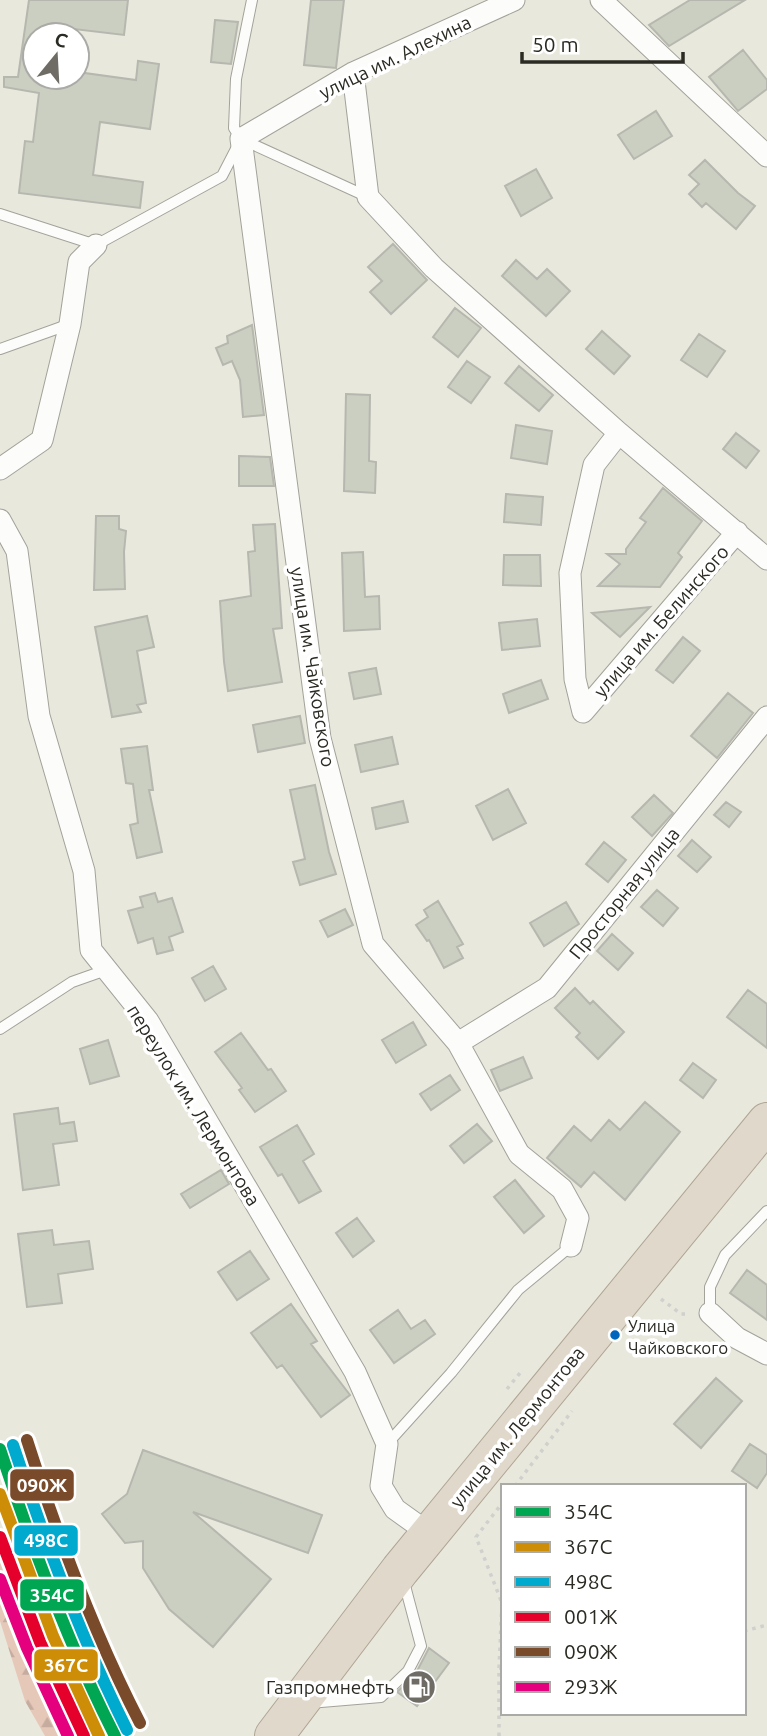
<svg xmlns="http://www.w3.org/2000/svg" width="767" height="1736" viewBox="0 0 767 1736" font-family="Ubuntu,sans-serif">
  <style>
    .forest { fill: url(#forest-firs) }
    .building { fill: #cbcfc1; stroke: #b6b7af; stroke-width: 2 }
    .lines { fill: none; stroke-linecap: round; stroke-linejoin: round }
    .lane-casing { stroke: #a3a29a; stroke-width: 12 }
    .street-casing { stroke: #a3a29a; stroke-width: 23 }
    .highway-casing { stroke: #afa594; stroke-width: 40 }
    .path { stroke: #d0d0cd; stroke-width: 3.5; stroke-dasharray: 3.5 5; stroke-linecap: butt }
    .lane { stroke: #fcfcfa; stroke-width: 10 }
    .street { stroke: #fcfcfa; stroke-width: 21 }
    .highway { stroke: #e0d8cb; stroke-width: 38 }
    .rail-1-casing { stroke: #fff; stroke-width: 18 }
    .rail-2-casing { stroke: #fff; stroke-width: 18 }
    .rail-3-casing { stroke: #fff; stroke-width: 18 }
    .rail-4-casing { stroke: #fff; stroke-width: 18 }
    .rail-5-casing { stroke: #fff; stroke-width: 18 }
    .rail-6-casing { stroke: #fff; stroke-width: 18 }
    .rail-1 { stroke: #00a651; stroke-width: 12 }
    .rail-2 { stroke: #ce8d07; stroke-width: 12 }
    .rail-3 { stroke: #00a9ce; stroke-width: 12 }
    .rail-4 { stroke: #e4002b; stroke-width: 12 }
    .rail-5 { stroke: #7a4b2a; stroke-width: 12 }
    .rail-6 { stroke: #e5007d; stroke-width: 12 }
    .bus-dot { fill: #0065bd; stroke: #fff; stroke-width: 2.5 }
    .labels { text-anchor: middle; stroke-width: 7; stroke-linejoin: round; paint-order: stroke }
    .bus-label { font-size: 17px; fill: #2b2a23; stroke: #fff; text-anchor: start }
    .street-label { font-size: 19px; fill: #2b2a23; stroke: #fff }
    .poi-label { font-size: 19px; fill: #2b2a23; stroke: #fff; text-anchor: end }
    .line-badge { stroke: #fff; stroke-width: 2.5 }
    .badge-label { font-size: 19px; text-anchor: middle; font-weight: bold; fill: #fff }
  </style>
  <defs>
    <pattern id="forest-firs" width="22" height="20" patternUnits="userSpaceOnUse" patternTransform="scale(1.75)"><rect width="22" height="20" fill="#e6c8b9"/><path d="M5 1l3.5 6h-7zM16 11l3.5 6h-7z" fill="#c5ac9f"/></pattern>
  </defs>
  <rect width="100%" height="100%" fill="#e9e8dd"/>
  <path class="forest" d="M0 1531 25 1582 84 1736H45L25 1701 0 1621Z"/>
  <path class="building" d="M29 0H128L124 35 49 26 48 35H35V77H77V72L136 80 138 61 159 64 150 129 100 122 93 175 143 182 140 208 19 193 25 141 33 142 39 93 4 87V77H18Z
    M311 0H344L336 68 304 65Z
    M690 0H745L669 46 649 25Z
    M215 20 238 22 231 64 211 62Z
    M743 50 767 80V89L738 111 709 77Z
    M656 111 672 136 634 159 618 135Z
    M705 160 738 193 755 206 736 229 706 203 702 207 689 194 699 184 689 175Z
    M536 169 552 198 521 216 505 186Z
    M393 244 427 280 391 314 370 292 382 281 368 267Z
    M516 260 537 279 547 269 570 291 546 316 502 276Z
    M455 308 481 328 458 357 433 337Z
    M252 325 264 415 243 417 240 380 232 361 223 365 216 348 228 343 227 336Z
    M602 331 630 356 614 374 586 349Z
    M699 334 725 351 707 377 681 360Z
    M467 361 490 377 471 403 448 387Z
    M519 366 553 395 539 411 505 383Z
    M346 394 370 395 369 461 376 462 375 493 344 491Z
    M516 425 552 431 547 464 511 458Z
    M736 433 759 451 746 468 723 449Z
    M239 456 270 457 274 486H239Z
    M663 488 702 521 678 553 682 557 660 587 598 586 620 564 607 554H626V549L646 522 640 518Z
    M506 494 543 497 541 525 504 522Z
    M96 516H119V529L126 531 124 552 125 589 94 590Z
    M275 524 282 628 273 629 282 682 228 691 224 662 220 601 251 596 248 552 255 551 253 525Z
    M363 552 365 597 379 596 380 629 344 631 342 553Z
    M504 555H540L541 586 503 585Z
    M650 607 620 637 592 613Z
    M147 616 154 647 137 651 146 703 137 705 141 712 112 717 95 627Z
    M537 619 540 646 502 650 499 623Z
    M683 637 700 651 673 683 656 670Z
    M376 668 381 694 354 699 349 673Z
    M541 680 548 699 509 713 503 694Z
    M728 693 753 713 717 758 691 736Z
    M300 716 305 743 258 752 253 725Z
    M392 737 398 764 361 772 355 745Z
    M147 746 153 790H149L162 852 137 858 130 825 138 823 133 784 126 783 121 749Z
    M315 785 329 852 336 874 300 885 293 862 305 859 290 790Z
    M508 789 526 823 493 840 476 806Z
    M654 795 673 813 652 836 632 817Z
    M403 801 408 822 376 829 372 808Z
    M726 802 741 812 729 827 714 815Z
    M692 840 711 857 697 872 678 856Z
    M604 842 626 860 608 882 586 864Z
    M657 890 678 908 663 926 641 907Z
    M155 893 158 902 172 898 183 932 169 937 173 950 157 954 153 938 138 943 128 911 143 907 140 897Z
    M438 901 463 944 457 947 463 958 444 968 429 940 427 941 416 925 428 917 424 910Z
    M566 902 579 924 544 946 530 923Z
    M345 909 353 925 328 937 320 921Z
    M612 934 633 953 618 970 597 951Z
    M213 966 226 989 205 1001 192 978Z
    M575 988 590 1004 593 1001 624 1032 598 1059 576 1037 580 1033 555 1008Z
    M748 990 767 1004V1048L727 1017Z
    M413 1022 426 1045 396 1063 382 1040Z
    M241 1033 268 1070 271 1069 286 1091 255 1112 239 1090 242 1088 215 1052Z
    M108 1040 119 1076 90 1084 80 1049Z
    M523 1057 532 1078 500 1091 491 1070Z
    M693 1063 716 1080 703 1098 680 1080Z
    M450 1075 460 1090 431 1110 420 1094Z
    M645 1102 680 1132 625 1200 594 1172 581 1187 547 1158 574 1126 591 1141 609 1120 620 1130Z
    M58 1108 60 1124 74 1122 77 1141 53 1144 59 1185 23 1190 14 1114Z
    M477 1124 492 1141 464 1163 450 1146Z
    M297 1125 314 1154 303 1161 321 1191 299 1203 282 1174 278 1176 260 1147Z
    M221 1170 229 1184 190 1208 181 1194Z
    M515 1180 544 1216 524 1233 494 1197Z
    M357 1218 374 1241 353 1257 336 1233Z
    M52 1230 54 1245 89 1241 93 1269 58 1274 62 1303 27 1307 18 1234Z
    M250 1251 269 1279 237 1300 218 1272Z
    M747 1270 767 1285V1320L730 1293Z
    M291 1304 317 1341 311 1344 350 1395 321 1417 282 1365 277 1368 251 1333Z
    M398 1310 411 1329 425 1320 435 1334 394 1363 370 1330Z
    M716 1378 742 1401 701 1448 674 1424Z
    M750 1444 767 1455V1473L757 1488 732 1471Z
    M143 1450 322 1515 308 1553 193 1512 271 1579 213 1647 169 1609 143 1568V1541L125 1543 102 1514 127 1494Z
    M429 1648 449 1663 417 1706 397 1692 415 1675Z"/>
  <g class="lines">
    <g class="lane-casing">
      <path id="lane" d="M252 0 236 79 234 128 241 139 368 197
        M0 214 96 245 222 176 238 145
        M0 349 70 324
        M0 1029 72 982 106 970
        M710 1313V1287L725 1255 767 1211
        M387 1444 451 1373 518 1290 571 1246
        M309 1703 381 1697 408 1671 421 1646 404 1582"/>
    </g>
    <g class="street-casing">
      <path id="street" d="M514 0 353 73 241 139 320 738 373 944 458 1043 519 1154 562 1189 578 1218 571 1246
        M601 0 767 156
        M353 73 368 197 434 268 619 433 767 559
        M619 433 594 465 570 573 575 679 583 712 737 532
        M0 469 42 440 70 324 79 262 96 245
        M0 520 17 551 39 716 84 871 91 950 148 1021 355 1372 387 1444 381 1486 395 1509 430 1534
        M458 1043 547 988 767 717
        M710 1313 737 1338 767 1354"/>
    </g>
    <g class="highway-casing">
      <path id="highway" d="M274 1736 400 1570 767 1122"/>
    </g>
    <path class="path" d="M661 1299 681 1314H690
      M507 1389 520 1373
      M515 1486 572 1411
      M744 1631 767 1625
      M499 1668 502 1603 476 1537 503 1502
      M499 1736V1668H503"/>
    <use href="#lane" class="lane"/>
    <use href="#street" class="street"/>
    <use href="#highway" class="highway"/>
    <g class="rail-1-casing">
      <path id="rail-1" d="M0 1449C32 1547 68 1644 115 1736"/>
    </g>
    <g class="rail-2-casing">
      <path id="rail-2" d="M0 1494 53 1636 99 1736"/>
    </g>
    <g class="rail-3-casing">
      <path id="rail-3" d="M13 1445C45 1542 81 1638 127 1730"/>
    </g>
    <g class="rail-4-casing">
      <path id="rail-4" d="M0 1537 40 1642 84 1736"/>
    </g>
    <g class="rail-5-casing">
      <path id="rail-5" d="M27 1440C58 1537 93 1632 140 1723"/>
    </g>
    <g class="rail-6-casing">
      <path id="rail-6" d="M0 1579 27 1648 68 1736"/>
    </g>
    <use href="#rail-1" class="rail-1"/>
    <use href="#rail-2" class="rail-2"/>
    <use href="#rail-3" class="rail-3"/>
    <use href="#rail-4" class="rail-4"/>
    <use href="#rail-5" class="rail-5"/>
    <use href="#rail-6" class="rail-6"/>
  </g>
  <defs>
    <g id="fuel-disc" transform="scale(1.75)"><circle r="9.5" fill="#6e6c64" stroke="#fff"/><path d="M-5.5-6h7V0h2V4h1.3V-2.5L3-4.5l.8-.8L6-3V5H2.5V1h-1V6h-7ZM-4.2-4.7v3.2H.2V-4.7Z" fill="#fff"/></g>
  </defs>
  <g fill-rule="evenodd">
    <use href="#fuel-disc" x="419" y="1687"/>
  </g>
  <circle class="bus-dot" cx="615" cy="1335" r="6"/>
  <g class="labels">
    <g class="bus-label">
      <text x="628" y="1332">Улица<tspan x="628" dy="22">Чайковского</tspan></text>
    </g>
    <g class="street-label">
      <text transform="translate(395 57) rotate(-26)" y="7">улица им. Алехина</text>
      <text transform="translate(661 621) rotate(-49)" y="7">улица им. Белинского</text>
      <text transform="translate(313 667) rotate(81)" y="7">улица им. Чайковского</text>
      <text transform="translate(624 893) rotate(-51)" y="7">Просторная улица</text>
      <text transform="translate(194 1105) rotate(58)" y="7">переулок им. Лермонтова</text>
      <text transform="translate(517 1427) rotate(-51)" y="7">улица им. Лермонтова</text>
    </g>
    <g class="poi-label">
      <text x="394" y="1694">Газпромнефть</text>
    </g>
  </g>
  <g class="line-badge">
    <rect x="9" y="1468" width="66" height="34" rx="7" fill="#7a4b2a"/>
    <rect x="13" y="1524" width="66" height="33" rx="7" fill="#00a9ce"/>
    <rect x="19" y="1578" width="66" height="34" rx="7" fill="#00a651"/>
    <rect x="33" y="1648" width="66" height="34" rx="7" fill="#ce8d07"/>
  </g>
  <g class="badge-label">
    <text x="42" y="1492">090Ж</text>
    <text x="46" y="1547">498С</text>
    <text x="52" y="1602">354С</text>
    <text x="66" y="1672">367С</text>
  </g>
  <rect x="501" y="1484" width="245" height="231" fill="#ffffff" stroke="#aaaaa7" stroke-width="2"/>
  <rect x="515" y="1507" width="35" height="10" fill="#00a651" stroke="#aaaaa7" stroke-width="2"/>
  <text x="564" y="1519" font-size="21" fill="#2b2a23">354С</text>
  <rect x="515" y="1542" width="35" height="10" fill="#ce8d07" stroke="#aaaaa7" stroke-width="2"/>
  <text x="564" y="1554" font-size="21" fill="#2b2a23">367С</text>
  <rect x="515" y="1577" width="35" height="10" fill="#00a9ce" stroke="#aaaaa7" stroke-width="2"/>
  <text x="564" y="1589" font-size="21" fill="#2b2a23">498С</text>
  <rect x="515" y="1612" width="35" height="10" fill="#e4002b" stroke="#aaaaa7" stroke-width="2"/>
  <text x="564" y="1624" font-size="21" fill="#2b2a23">001Ж</text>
  <rect x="515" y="1647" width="35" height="10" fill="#7a4b2a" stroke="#aaaaa7" stroke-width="2"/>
  <text x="564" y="1659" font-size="21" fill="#2b2a23">090Ж</text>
  <rect x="515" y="1682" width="35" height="10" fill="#e5007d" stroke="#aaaaa7" stroke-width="2"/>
  <text x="564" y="1694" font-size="21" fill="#2b2a23">293Ж</text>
  <g transform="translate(56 56) rotate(18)"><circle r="33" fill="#ffffff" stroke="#aaaaa7" stroke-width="2"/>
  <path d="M0-5L12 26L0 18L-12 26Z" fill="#6e6c64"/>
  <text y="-10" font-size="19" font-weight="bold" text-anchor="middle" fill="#2b2a23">С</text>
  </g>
  <path d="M522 52v10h161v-10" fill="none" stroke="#2b2a23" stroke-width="3.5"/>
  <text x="532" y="52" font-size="21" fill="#2b2a23" stroke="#ffffff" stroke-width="5" paint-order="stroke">50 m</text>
</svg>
